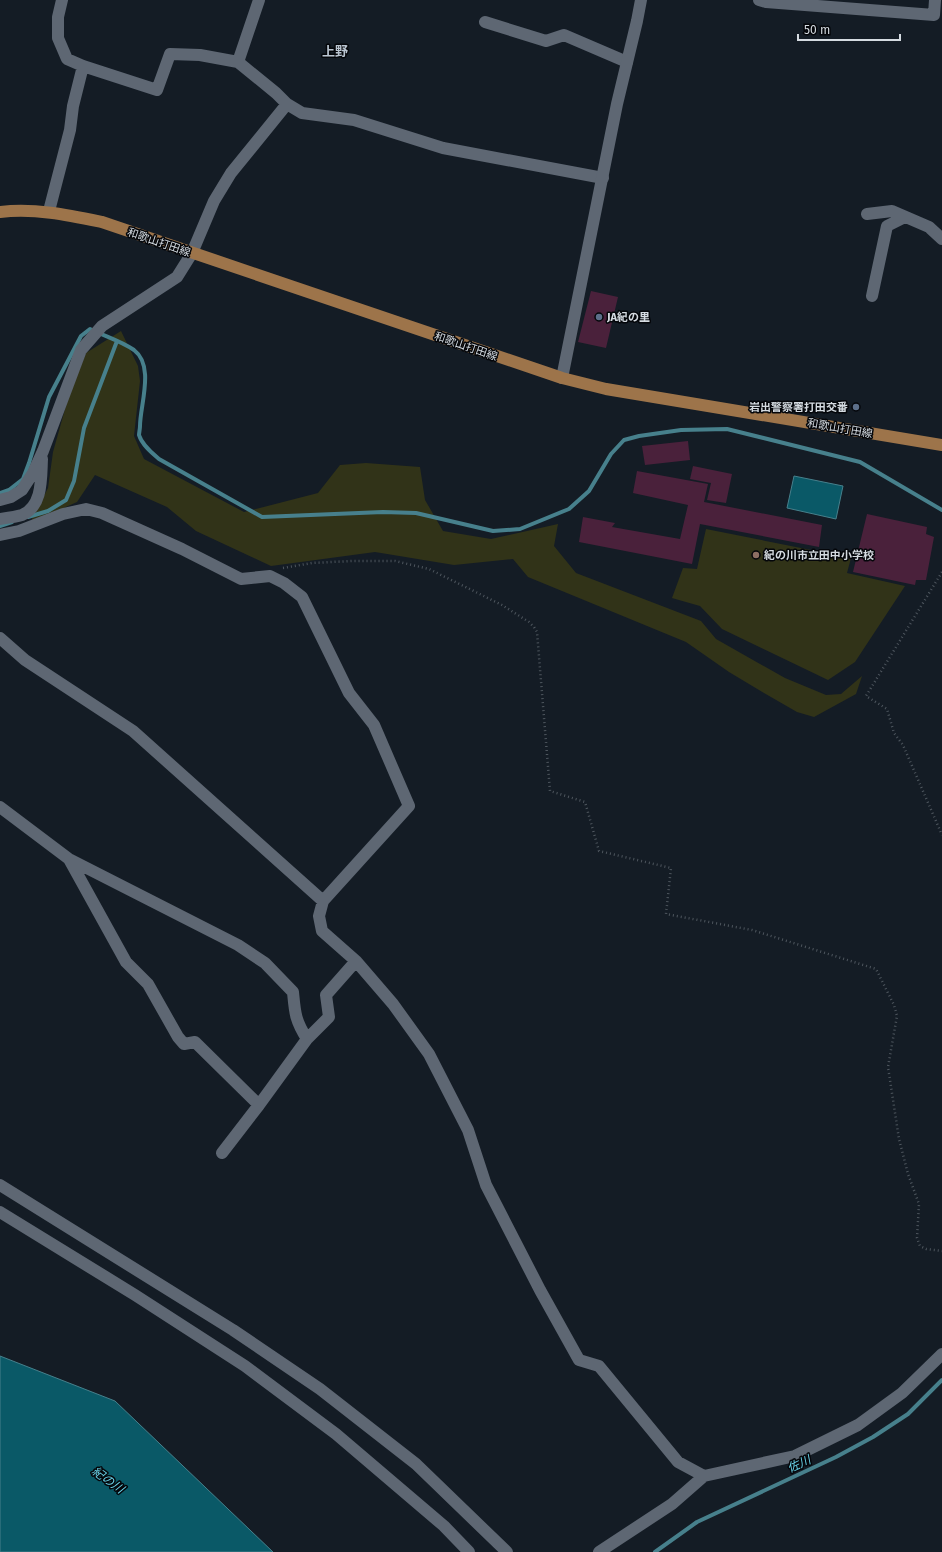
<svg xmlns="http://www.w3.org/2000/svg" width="942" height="1552" viewBox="0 0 942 1552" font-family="'Fira Sans','Noto Sans JP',sans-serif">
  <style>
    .green { fill: #313318 }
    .water { fill: #0a5967; stroke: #47808c }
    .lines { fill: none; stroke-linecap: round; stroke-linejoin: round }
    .stream { stroke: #47808c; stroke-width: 4 }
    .building { fill: #4a213b }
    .path { stroke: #4e565e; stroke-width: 2.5; stroke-dasharray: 1 3; stroke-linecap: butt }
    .street { stroke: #5e6773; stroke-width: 12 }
    .secondary { stroke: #5e6773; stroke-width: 12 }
    .primary { stroke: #9d744a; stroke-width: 12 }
    .service-dot { fill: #5c6f8a; stroke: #04060a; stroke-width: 1.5 }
    .education-dot { fill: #8d6e63; stroke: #04060a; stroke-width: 1.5 }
    .labels { text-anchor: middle; stroke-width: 3; stroke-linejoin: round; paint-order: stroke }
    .street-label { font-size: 11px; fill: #d5dbe1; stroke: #04060a }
    .poi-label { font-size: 11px; font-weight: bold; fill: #d5dbe1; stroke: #04060a; text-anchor: start }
    .water-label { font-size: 12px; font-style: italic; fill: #68d2e8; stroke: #04060a }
    .quarter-label { font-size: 13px; font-weight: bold; fill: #b9c4d0; stroke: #04060a }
  </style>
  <rect width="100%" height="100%" fill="#141c25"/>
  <path class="green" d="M121 331 138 366 140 381 134 436 144 459 244 512 318 493 340 465 366 463 420 467 425 500 443 531 491 539 558 524 554 546 576 573 701 621 716 639 785 678 826 695 841 694 862 676 856 694 814 717 797 712 764 693 729 672 686 642 528 577 513 559 454 565 375 552 271 566 196 531 167 507 95 475 77 502 30 523 48 488 53 452 67 402 86 353Z
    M706 529 851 558 847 573 905 586 855 662 828 680 722 629 700 606 672 598 683 568 697 569Z"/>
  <path class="water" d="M794 476 843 486 836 519 787 508Z
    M0 1356 115 1401 273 1552H0Z"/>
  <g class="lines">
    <path class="stream" d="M0 493 9 490 23 479 29 463 49 397 81 336 90 329C104 336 121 341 134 350 155 366 140 405 140 426 140 429 139 433 139 435 142 445 152 453 159 459L262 517 383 512 416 513 493 531 520 529 569 509 589 491 611 454 624 440 639 436 681 430 727 429 860 462 942 510
      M28 517 48 511 66 500 74 481 84 428 117 341
      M0 526 12 522
      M655 1552 697 1522 836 1457 873 1437 908 1414 942 1380"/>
  </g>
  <path class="building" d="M591 291 618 297 606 348 578 342Z
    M688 441 690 460 645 465 642 446Z
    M693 466 732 474 726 503 707 500 711 483 690 479Z
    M637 471 708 484 704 502 822 525 819 547 700 524 692 564 579 542 583 517 615 523 612 527 680 539 688 505 633 493Z
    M867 514 927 527 926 534 934 537 926 580H916L915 585 853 572Z"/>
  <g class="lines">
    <path class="path" d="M283 568 312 563 352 561H395L429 569 502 605 529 622 534 627 537 632 550 791 585 802 599 851 671 868 666 914 752 930 876 969 894 1005 897 1016 888 1067 899 1139 908 1174 919 1204 917 1238 920 1246 926 1249 942 1251
      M942 572 866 696 887 709 894 733 903 745 942 835"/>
    <path class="street" d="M62 0 58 17V38L67 59 83 66 157 90 170 54 200 55 238 62
      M259 0 238 62 276 93 287 104 302 113 354 120 443 148 603 178
      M759 0 766 2 934 15 935 0
      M485 22 546 41 564 35 627 62
      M49 211 70 130 73 106 83 66
      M867 214 892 211 929 227 942 239
      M872 296 887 226 905 217
      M0 500 11 497 22 490 33 473 43 451 81 350 102 326 177 277 192 253 214 201 231 173 287 104
      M0 519C7 518 15 517 22 515 43 506 41 478 42 459
      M0 535 19 531 63 514 86 509 102 513 182 549 241 579 270 576 284 583 302 597 349 693 374 725 409 806 323 901 319 916 322 931 356 961 393 1004 429 1054 468 1130 486 1185 540 1290 579 1360 599 1366 678 1462 704 1476
      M0 638 25 660 133 731 323 901
      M0 807 69 859 238 945 265 963 293 992C295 1013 295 1020 307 1039
      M69 859 126 962 148 984 178 1037 184 1044 195 1042 259 1105
      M222 1153 259 1105 307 1039 329 1017 326 995 356 961
      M0 1212 135 1295 245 1366 336 1434 444 1526 469 1552
      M599 1552 672 1504 704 1476 795 1456 858 1425 902 1393 942 1354"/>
    <path class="secondary" d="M562 378 617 104 637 21 641 0
      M0 1185 233 1330 320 1389 416 1464 507 1552"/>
    <path class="primary" d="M0 212C35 208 68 215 102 222L562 378 606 389 942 445"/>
  </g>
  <g class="service-dot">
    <circle cx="599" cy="317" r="4"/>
    <circle cx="856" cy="407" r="4"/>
  </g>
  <circle class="education-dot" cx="756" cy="555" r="4"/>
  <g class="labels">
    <g class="street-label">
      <text transform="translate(159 242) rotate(19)" y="4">和歌山打田線</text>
      <text transform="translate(466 346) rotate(19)" y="4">和歌山打田線</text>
      <text transform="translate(840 428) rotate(10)" y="4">和歌山打田線</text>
    </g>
    <g class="poi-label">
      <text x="607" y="321">JA紀の里</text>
      <text x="848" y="411" text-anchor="end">岩出警察署打田交番</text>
      <text x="764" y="559">紀の川市立田中小学校</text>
    </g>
    <g class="water-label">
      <text transform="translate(799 1464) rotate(-25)" y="4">佐川</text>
      <text transform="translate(108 1480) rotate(36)" y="4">紀の川</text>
    </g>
    <g class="quarter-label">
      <text x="335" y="56">上野</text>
    </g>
  </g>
  <path d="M798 34v6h102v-6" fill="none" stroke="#d5dbe1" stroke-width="2"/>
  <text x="804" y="34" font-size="12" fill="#d5dbe1" stroke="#04060a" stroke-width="3" paint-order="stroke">50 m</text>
</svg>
